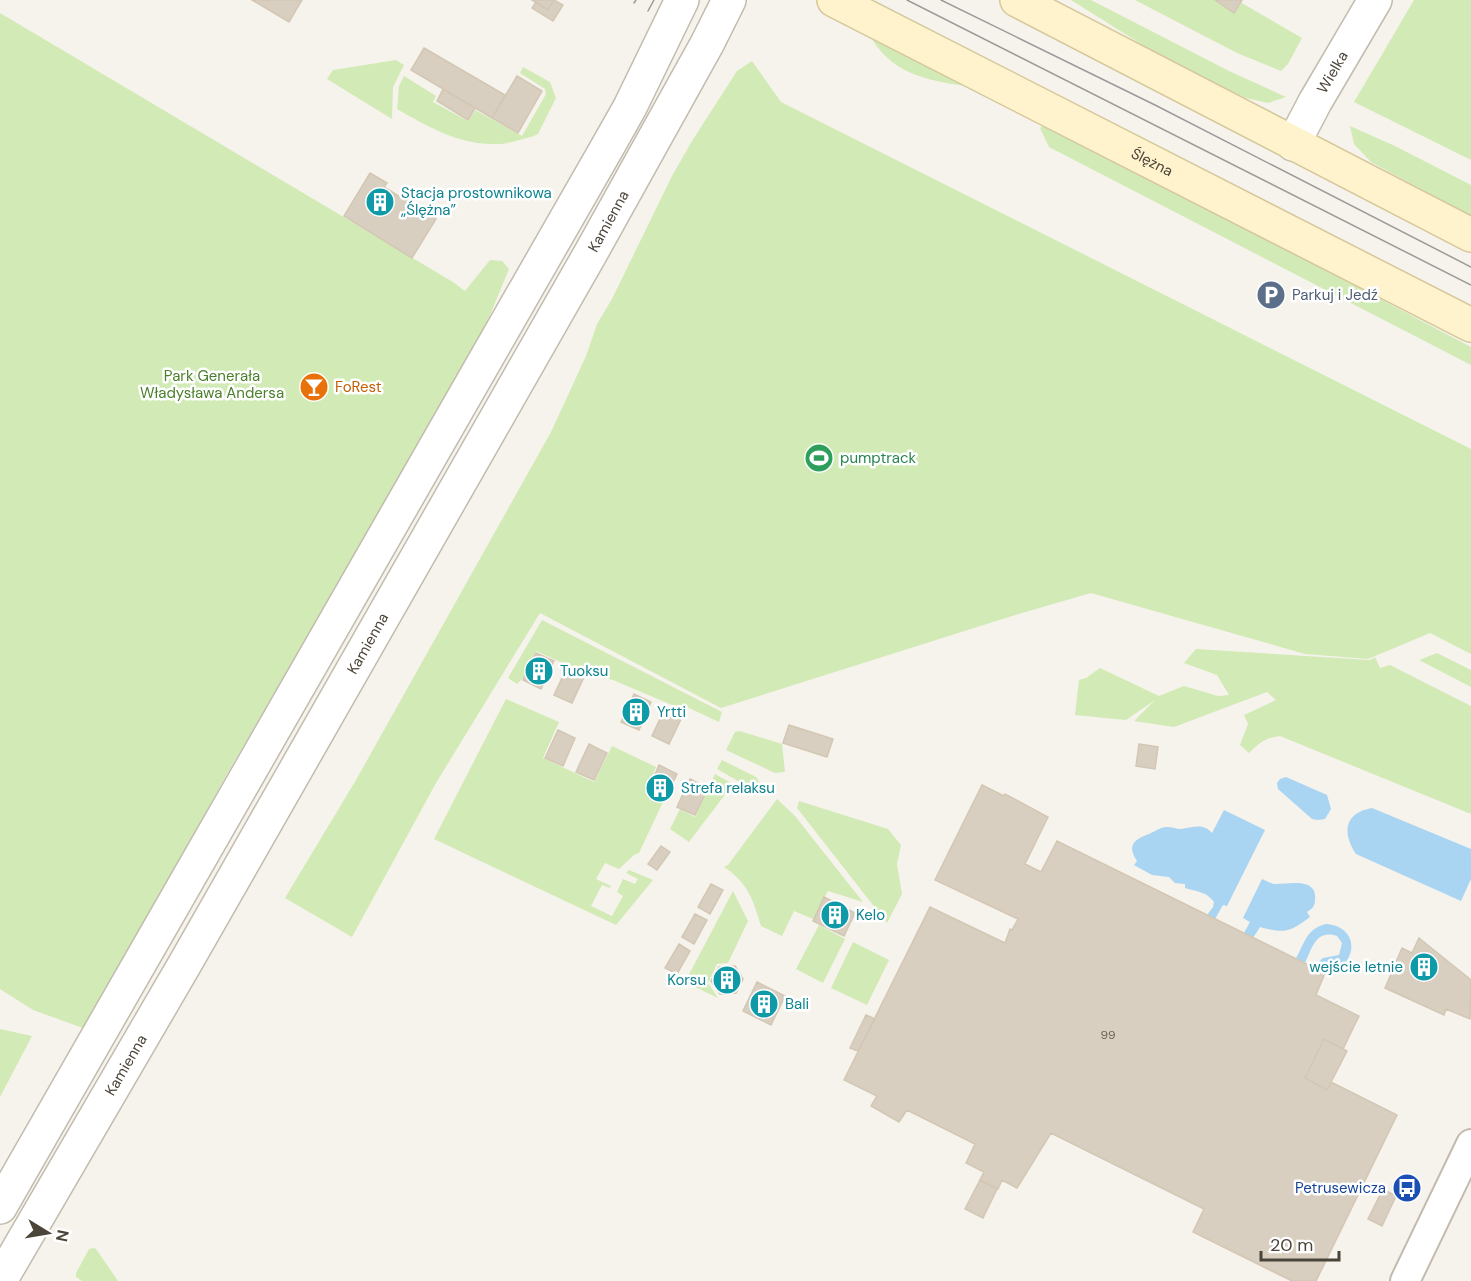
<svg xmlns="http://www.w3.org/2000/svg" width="1471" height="1281" viewBox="0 0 1471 1281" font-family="'DM Sans',sans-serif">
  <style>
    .green { fill: #d2eab5 }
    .water { fill: #a9d4f2 }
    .building { fill: #d8cfc1; stroke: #d3c7b4; stroke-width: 1.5 }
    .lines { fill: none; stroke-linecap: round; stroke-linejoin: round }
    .minor-casing { stroke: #c2bbae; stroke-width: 32 }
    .tertiary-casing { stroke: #c2bbae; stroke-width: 36 }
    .secondary-casing { stroke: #d6c79b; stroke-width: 36 }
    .minor { stroke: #fff; stroke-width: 28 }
    .tertiary { stroke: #fff; stroke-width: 33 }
    .secondary { stroke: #fff3cd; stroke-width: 33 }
    .tram { stroke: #9a9a9a; stroke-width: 1.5 }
    .labels { text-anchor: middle; stroke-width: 5; stroke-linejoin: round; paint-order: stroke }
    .number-label { font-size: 12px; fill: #6e675b }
    .street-label { font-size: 15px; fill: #4b4439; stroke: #fff }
    .culture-label { font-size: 15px; fill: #0d838f; stroke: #fff; text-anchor: start }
    .service-label { font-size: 15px; fill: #4e5e75; stroke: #fff; text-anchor: start }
    .park-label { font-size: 15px; fill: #4a7f2a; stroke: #fff }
    .food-label { font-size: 15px; fill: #c56008; stroke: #fff; text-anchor: start }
    .leisure-label { font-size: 15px; fill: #27864d; stroke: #fff; text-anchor: start }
    .transit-label { font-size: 15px; fill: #164399; stroke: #fff; text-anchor: end }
  </style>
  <rect width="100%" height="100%" fill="#f6f3ec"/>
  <path class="green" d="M1071 0H1091L1229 71 1286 97 1268 103 1246 98 1221 88 1176 66Z
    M1135 0H1215L1240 2 1302 38 1288 64 1281 71 1237 53Z
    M1414 0H1471V160L1354 102Z
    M0 13 453 282 465 291 490 260 502 261 509 269 490 315 467 362 348 570 228 772 162 891 83 1028 33 1010 0 989Z
    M869 34 965 83V86C925 80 890 73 869 34Z
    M396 60 404 65 393 87 392 119 327 79 333 70Z
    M752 61 781 102 1471 449V654L1430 633 1368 659 1305 654 1091 593 1012 616 721 708 540 613 436 783 352 937 285 898 356 780 551 432 586 356 597 324 612 299 672 176 692 141 737 71Z
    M523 67 550 82 556 98 538 134 534 136C521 139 507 145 493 144 457 144 427 126 397 109L399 86 404 76 436 96 433 102 468 121 475 110 522 136 546 94 545 89 520 73Z
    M1043 126 1209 209 1471 347V365L1049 147 1040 128Z
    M1350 126 1395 146 1471 185V216L1371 162 1354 144Z
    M542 620 722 712 719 722 687 707 672 705 613 680 585 673 536 651 523 678 517 684 508 678Z
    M1196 649 1370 660 1375 657 1380 668 1390 665 1471 706V814L1280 736C1265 738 1259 743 1249 753L1240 745 1248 724 1244 715 1276 700 1267 692 1174 727 1134 721 1155 700 1126 720 1075 715 1079 680 1086 678 1100 668 1159 696 1184 686 1218 696 1229 695 1217 675 1184 663Z
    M1437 653 1471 670V687L1419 660Z
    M506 699 559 722 543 758 594 782 612 746 656 767 645 793 663 802 639 853 634 855 619 869 605 863 596 879 611 886 610 888 602 885 591 906 612 916 623 896 617 892 623 879 635 884 638 879 626 873 629 870 653 880 616 925 434 839Z
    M740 731 782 744 785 772 775 773 726 750 735 732Z
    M722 760 756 777 760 783 752 789 717 769Z
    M715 774 733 784 689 842 670 829 680 809 695 817Z
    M777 799 795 816 863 902 828 891 813 919 794 911 782 936 761 926C753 899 748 883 724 867L728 865Z
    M799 801 888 829 901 845 897 864 902 894 887 923 797 808Z
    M733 891 748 921 728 963 717 964 708 983 718 998 685 982Z
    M819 925 845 939 823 983 796 969Z
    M853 942 889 960 867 1005 831 988Z
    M0 1029 32 1036 0 1097Z
    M94 1248 96 1249 118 1281H82L76 1277V1273L89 1249Z"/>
  <path class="water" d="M1286 777 1327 795 1331 809 1325 819 1318 820 1312 819 1278 789 1277 783 1280 779Z
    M1372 808 1471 849V879L1461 901 1356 854C1342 833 1344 813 1372 808Z
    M1224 810 1265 830 1227 906 1223 905 1215 919 1207 915 1213 907 1214 902C1206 891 1197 892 1185 888V884L1175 883 1169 877 1152 875 1134 865 1137 861C1126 845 1135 839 1149 834 1156 831 1160 827 1167 827 1172 827 1177 829 1181 829 1193 827 1204 823 1212 833Z
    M1262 879C1266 881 1272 884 1276 884 1288 884 1318 877 1315 900 1315 906 1312 909 1307 912L1310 917C1290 932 1285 934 1260 927L1253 938 1244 933 1250 922 1243 918Z
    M1326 924C1347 925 1359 943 1346 962L1323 969 1322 971 1313 967 1323 958 1339 955 1342 943 1337 936C1316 929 1312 948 1305 963L1296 958C1305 943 1306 929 1326 924Z"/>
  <path class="building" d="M252 0H302L289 22Z
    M532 0H554L548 10Z
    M554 0 563 5 553 21 532 8 536 2 548 10Z
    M1215 0H1242L1234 13Z
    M424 48 505 95 492 118 411 70Z
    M517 76 542 91 518 133 492 118Z
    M443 89 475 108 468 120 437 101Z
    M370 173 387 183 384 187 436 219 412 258 344 216Z
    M536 653 554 661 541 689 523 680Z
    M567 667 585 675 572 703 554 695Z
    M634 694 651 702 639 730 621 722Z
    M665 708 682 717 669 744 652 736Z
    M789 725 833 739 827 757 783 743Z
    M558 730 575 738 563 766 545 758Z
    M589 744 607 753 594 780 576 772Z
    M1139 744 1158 747 1155 769 1136 766Z
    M659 765 677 774 664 801 647 793Z
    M690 779 708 788 695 815 677 807Z
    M982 785 1004 796 1005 794 1048 817 1025 864 1041 872 1057 841 1325 973 1316 995 1359 1016 1343 1049 1324 1039 1305 1078 1327 1090 1331 1082 1397 1115 1316 1281H1292L1193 1232 1204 1209 1051 1133 1017 1188 1002 1180 998 1189 980 1180 984 1172 966 1163 975 1144 907 1110 899 1122 871 1106 877 1096 844 1080 930 907 1005 943 1010 929 1012 930 1018 919 935 880Z
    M661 846 670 852 657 870 648 864Z
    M711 884 723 890 710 914 698 907Z
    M824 897 855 913 844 936 813 921Z
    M695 914 707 920 694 944 682 937Z
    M1419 938 1471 980 1470 1019 1446 1009 1444 1015 1385 988 1402 948 1412 953Z
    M679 944 690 951 677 974 665 968Z
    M735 966 743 979 736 993 720 994 711 981 719 967Z
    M757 982 785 996 771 1025 743 1011Z
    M866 1015 875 1019 858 1051 850 1048Z
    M1324 1039 1347 1051 1327 1090 1305 1078Z
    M980 1180 997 1189 983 1218 965 1209Z
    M1383 1189 1396 1196 1382 1226 1368 1219Z"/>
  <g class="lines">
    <g class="minor-casing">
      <path id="minor" d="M1405 1281 1471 1144"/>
    </g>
    <g class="tertiary-casing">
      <g id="tertiary">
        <path id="s1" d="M1293 144 1315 102 1375 0"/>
        <path d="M0 1207 608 146 630 107 682 0"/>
        <path id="s2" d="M0 1281 186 962 593 249 707 44 729 0"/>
      </g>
    </g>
    <g class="secondary-casing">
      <g id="secondary">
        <path id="s3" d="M834 0 1471 325"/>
        <path d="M1017 0 1471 235"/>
      </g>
    </g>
    <use href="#minor" class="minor"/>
    <use href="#tertiary" class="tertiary"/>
    <use href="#secondary" class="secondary"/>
    <path class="tram" d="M907 0 1471 285
      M941 0 1155 105 1471 267
      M634 3 636 0
      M648 11 654 0"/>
  </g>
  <defs>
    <g id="building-disc" transform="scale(1.5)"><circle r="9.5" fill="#0f9aa8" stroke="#fff"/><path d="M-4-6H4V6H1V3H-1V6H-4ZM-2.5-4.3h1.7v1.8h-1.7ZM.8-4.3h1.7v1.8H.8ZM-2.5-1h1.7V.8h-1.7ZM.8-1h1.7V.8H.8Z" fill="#fff"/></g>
    <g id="parking-disc" transform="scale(1.5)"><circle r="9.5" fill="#5c6f8a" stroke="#fff"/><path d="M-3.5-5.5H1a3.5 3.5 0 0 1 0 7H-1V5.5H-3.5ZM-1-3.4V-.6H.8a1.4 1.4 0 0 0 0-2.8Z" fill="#fff"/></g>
    <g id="bar-disc" transform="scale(1.5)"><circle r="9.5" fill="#e8710a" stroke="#fff"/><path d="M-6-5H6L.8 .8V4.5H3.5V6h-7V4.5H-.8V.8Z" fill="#fff"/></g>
    <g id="stadium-disc" transform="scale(1.5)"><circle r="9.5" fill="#2e9e5b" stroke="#fff"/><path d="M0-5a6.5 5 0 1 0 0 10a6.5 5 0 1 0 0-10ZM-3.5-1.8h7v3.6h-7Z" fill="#fff"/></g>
    <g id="bus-disc" transform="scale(1.5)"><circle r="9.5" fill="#1a4fb4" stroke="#fff"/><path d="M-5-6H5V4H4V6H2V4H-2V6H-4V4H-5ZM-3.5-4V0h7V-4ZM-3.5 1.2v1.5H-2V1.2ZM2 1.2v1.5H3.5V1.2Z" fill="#fff"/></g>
  </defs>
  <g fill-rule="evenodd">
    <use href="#building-disc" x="380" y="202"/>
    <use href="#parking-disc" x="1271" y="295"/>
    <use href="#bar-disc" x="314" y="387"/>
    <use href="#stadium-disc" x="819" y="458"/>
    <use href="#building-disc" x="539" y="671"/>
    <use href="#building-disc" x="636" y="712"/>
    <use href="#building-disc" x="660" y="788"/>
    <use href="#building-disc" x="835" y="915"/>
    <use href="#building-disc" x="1424" y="967"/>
    <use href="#building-disc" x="727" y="980"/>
    <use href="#building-disc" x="764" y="1004"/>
    <use href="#bus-disc" x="1407" y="1188"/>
  </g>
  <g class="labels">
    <g class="number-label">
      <text x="1108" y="1039">99</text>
    </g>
    <g class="street-label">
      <text dy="5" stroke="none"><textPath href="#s1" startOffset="82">Wielka</textPath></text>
      <text dy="5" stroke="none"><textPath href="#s3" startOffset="357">Ślężna</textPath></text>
      <text dy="5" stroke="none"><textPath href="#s2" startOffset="1222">Kamienna</textPath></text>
      <text dy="5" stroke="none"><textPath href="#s2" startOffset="736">Kamienna</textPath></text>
      <text dy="5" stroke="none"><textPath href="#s2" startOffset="250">Kamienna</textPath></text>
    </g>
    <g class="culture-label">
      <text x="401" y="198">Stacja prostownikowa<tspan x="401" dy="17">„Ślężna”</tspan></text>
      <text x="560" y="676">Tuoksu</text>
      <text x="657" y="717">Yrtti</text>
      <text x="681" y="793">Strefa relaksu</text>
      <text x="856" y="920">Kelo</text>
      <text x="1403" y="972" text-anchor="end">wejście letnie</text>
      <text x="706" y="985" text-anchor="end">Korsu</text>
      <text x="785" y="1009">Bali</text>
    </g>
    <g class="service-label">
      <text x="1292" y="300">Parkuj i Jedź</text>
    </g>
    <g class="park-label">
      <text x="212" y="381">Park Generała<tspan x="212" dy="17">Władysława Andersa</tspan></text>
    </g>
    <g class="food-label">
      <text x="335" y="392">FoRest</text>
    </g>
    <g class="leisure-label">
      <text x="840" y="463">pumptrack</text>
    </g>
    <g class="transit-label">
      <text x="1386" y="1193">Petrusewicza</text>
    </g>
  </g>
  <g transform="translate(48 1233) rotate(101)" stroke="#ffffff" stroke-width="4.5" paint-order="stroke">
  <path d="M0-4.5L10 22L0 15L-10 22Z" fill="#4b4439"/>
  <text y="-9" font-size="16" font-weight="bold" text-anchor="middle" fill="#4b4439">N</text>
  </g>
  <path d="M1261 1251v9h78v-9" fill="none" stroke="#4b4439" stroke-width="3"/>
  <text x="1270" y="1251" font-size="18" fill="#4b4439" stroke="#ffffff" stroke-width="4.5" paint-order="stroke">20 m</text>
</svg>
